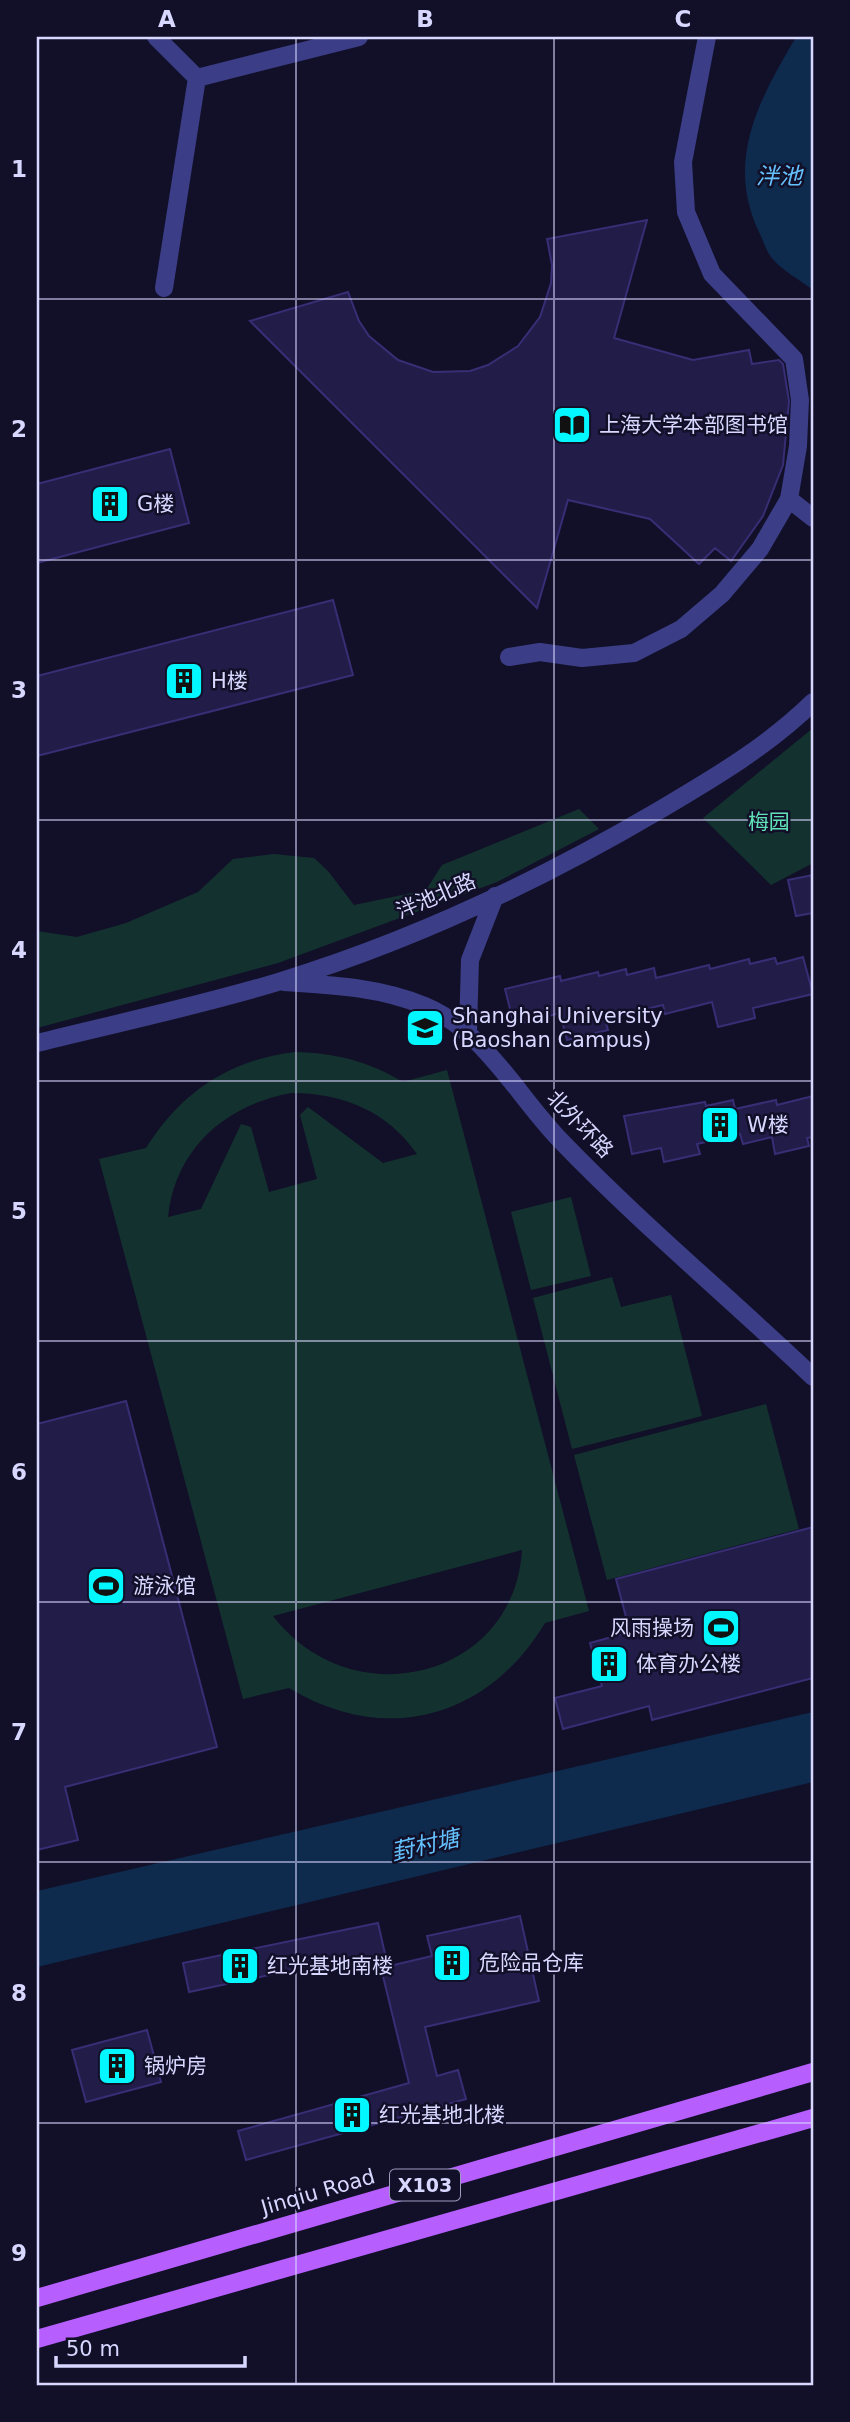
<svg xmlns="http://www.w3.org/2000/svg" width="850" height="2422" viewBox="0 0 850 2422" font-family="'DejaVu Sans','Noto Sans SC',sans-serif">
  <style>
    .green { fill: #13322f; fill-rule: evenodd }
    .water { fill: #0e2a4d }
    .building { fill: #221c49; stroke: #372e75; stroke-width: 2 }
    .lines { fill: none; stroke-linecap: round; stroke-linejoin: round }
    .street { stroke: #3b3d87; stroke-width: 18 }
    .primary { stroke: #b75eff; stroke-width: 18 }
    .grid { fill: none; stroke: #d8d7ff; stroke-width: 2; stroke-opacity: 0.55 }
    .labels { text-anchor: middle; stroke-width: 5; stroke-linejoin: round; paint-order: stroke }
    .shield { fill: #121028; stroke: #9d9bbe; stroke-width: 2 }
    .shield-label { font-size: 19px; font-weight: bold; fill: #d8d7ff }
    .poi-label { font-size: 21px; fill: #d8d7ff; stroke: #121028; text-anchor: start }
    .park-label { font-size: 21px; fill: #61e1b8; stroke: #121028 }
    .street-label { font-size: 21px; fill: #d8d7ff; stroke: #121028 }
    .water-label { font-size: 23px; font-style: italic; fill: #65c2ff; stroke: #121028 }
    .neatline { fill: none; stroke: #d8d7ff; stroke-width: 2.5 }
    .grid-label { font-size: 23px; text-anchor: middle; font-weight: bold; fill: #d8d7ff }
  </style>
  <rect width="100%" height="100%" fill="#121028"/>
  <path class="green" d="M813 728V863L771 885 703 818Z
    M579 809 599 829 497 882 278 963 37 1028V931L77 937 126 923 198 892 233 859 274 854 314 858 328 871 354 905 426 890 442 865Z
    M295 1052C335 1053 368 1061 403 1082L447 1070 589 1611 545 1623C487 1719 385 1746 289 1688L243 1699 99 1159 146 1148C181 1092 229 1060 295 1052ZM291 1093C343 1093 387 1111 417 1154L383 1163 308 1107 300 1115 317 1179 269 1192 251 1127 241 1124 201 1209 168 1217C175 1149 225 1105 291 1093ZM522 1550C514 1681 350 1717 273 1616Z
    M571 1197 591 1276 531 1290 511 1212Z
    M612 1277 621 1307 671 1295 702 1416 572 1449 533 1298Z
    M766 1404 799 1529 607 1580 574 1455Z"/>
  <path class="water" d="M796 37H813V290C800 280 781 270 771 257 766 250 763 240 759 232 725 160 759 100 796 37Z
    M813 1712V1782L37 1967V1891Z"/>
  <path class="building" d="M647 220 614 338 693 360 749 350 752 364 779 360 783 364 789 401 783 465 763 516 731 561 715 548 699 564 650 519 568 500 537 608 250 321 348 292 359 321 369 336 398 360 433 372 470 371 488 365 518 346 540 317 551 283 552 265 547 239Z
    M170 449 189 523 37 563V484Z
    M333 600 353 675 37 756V676Z
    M813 875V913L796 916 788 880Z
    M803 957 813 994 753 1008 755 1018 718 1027 712 1002 665 1014 663 1005 605 1019 608 1030 567 1040 560 1013 514 1025 505 989 560 976 561 981 598 972 599 976 626 969 627 975 654 968 656 978 709 965 710 969 749 959 750 964 775 958 777 964Z
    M813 1096V1137L807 1138 809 1146 775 1154 772 1137 743 1144 740 1134 697 1144 700 1154 664 1162 661 1148 632 1154 624 1116 705 1102 706 1106 733 1100 735 1109 776 1100 777 1105Z
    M126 1401 217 1747 65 1787 78 1840 37 1850V1424Z
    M813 1527V1678L652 1720 649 1706 563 1729 555 1698 602 1686 590 1643 630 1632 616 1579Z
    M520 1916 539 2001 425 2027 437 2076 458 2070 466 2099 246 2160 238 2131 409 2083 381 1968 432 1956 427 1936Z
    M378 1923 386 1958 309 1974 307 1967 189 1992 183 1963Z
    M147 2030 161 2082 86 2102 72 2050Z"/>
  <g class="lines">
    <path class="street" d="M156 37 197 78 359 37
      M164 288 197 78
      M789 499 813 518
      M509 657 540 652 582 658 634 653 681 629 722 594 760 549 789 499 798 446 800 400 794 359 712 274 686 212 683 162 707 37
      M284 982C332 985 380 987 425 1006 486 1032 517 1096 562 1142 640 1223 731 1299 813 1377
      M468 1030 470 960 495 896
      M37 1043C117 1023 199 1006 278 982 409 942 539 881 658 811 712 779 767 747 813 702"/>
    <path class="primary" d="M37 2298 813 2072
      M37 2339 813 2118"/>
  </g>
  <path class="grid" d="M296 37V2385M554 37V2385M37 299H813M37 560H813M37 820H813M37 1081H813M37 1341H813M37 1602H813M37 1862H813M37 2123H813"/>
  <defs>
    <g id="library-square" transform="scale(2.0125)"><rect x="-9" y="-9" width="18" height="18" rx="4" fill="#03f7ff" stroke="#121028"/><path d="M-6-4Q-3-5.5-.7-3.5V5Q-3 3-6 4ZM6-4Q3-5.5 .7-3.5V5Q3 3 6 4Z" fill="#111"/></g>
    <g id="building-square" transform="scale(2.0125)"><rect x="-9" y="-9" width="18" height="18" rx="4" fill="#03f7ff" stroke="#121028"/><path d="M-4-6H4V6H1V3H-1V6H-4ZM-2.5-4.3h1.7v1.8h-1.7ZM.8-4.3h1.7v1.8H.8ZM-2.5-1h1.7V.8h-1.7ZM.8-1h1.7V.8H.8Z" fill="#111"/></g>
    <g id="university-square" transform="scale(2.0125)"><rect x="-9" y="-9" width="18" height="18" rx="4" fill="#03f7ff" stroke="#121028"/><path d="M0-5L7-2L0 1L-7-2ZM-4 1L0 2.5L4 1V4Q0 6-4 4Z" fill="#111"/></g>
    <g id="stadium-square" transform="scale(2.0125)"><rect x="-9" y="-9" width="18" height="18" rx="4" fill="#03f7ff" stroke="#121028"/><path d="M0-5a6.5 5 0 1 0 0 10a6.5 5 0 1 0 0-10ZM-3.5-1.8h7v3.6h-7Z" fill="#111"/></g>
  </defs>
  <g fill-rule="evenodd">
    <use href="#library-square" x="572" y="425"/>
    <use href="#building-square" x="110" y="504"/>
    <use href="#building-square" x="184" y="681"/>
    <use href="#university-square" x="425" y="1028"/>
    <use href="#building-square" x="720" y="1125"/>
    <use href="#stadium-square" x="106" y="1586"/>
    <use href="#stadium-square" x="721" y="1628"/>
    <use href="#building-square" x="609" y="1664"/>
    <use href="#building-square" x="452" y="1963"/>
    <use href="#building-square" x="240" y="1966"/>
    <use href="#building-square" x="117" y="2066"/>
    <use href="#building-square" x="352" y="2115"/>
  </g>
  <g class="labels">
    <rect class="shield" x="390" y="2169.5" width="70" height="31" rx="5"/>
    <g class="shield-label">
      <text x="425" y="2192">X103</text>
    </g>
    <g class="poi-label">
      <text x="599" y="432">上海大学本部图书馆</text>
      <text x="137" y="511">G楼</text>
      <text x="211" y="688">H楼</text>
      <text x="452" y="1023">Shanghai University<tspan x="452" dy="24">(Baoshan Campus)</tspan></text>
      <text x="747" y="1132">W楼</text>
      <text x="133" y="1593">游泳馆</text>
      <text x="694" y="1635" text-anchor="end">风雨操场</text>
      <text x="636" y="1671">体育办公楼</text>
      <text x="479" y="1970">危险品仓库</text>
      <text x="267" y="1973">红光基地南楼</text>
      <text x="144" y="2073">锅炉房</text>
      <text x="379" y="2122">红光基地北楼</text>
    </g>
    <g class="park-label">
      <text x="769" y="829">梅园</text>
    </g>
    <g class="street-label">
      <text transform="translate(436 896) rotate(-23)" y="7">泮池北路</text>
      <text transform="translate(580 1124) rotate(46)" y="7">北外环路</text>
      <text transform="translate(318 2192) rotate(-16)" y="7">Jinqiu Road</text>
    </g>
    <g class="water-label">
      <text x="779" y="184">泮池</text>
      <text transform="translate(425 1845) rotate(-13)" y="8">葑村塘</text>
    </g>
  </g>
  <rect width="850" height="2422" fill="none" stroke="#121028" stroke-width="77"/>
  <path d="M56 2356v10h189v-10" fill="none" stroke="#d8d7ff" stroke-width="3.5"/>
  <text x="66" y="2356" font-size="21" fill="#d8d7ff" stroke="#121028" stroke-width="5" paint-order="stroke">50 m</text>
  <rect x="38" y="38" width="774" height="2346" class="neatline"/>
  <g class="grid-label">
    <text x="167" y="27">A</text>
    <text x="425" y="27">B</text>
    <text x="683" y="27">C</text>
    <text x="19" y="177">1</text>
    <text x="19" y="437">2</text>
    <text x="19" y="698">3</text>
    <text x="19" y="958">4</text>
    <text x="19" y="1219">5</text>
    <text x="19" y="1480">6</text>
    <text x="19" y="1740">7</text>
    <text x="19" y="2001">8</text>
    <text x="19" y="2261">9</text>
  </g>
</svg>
